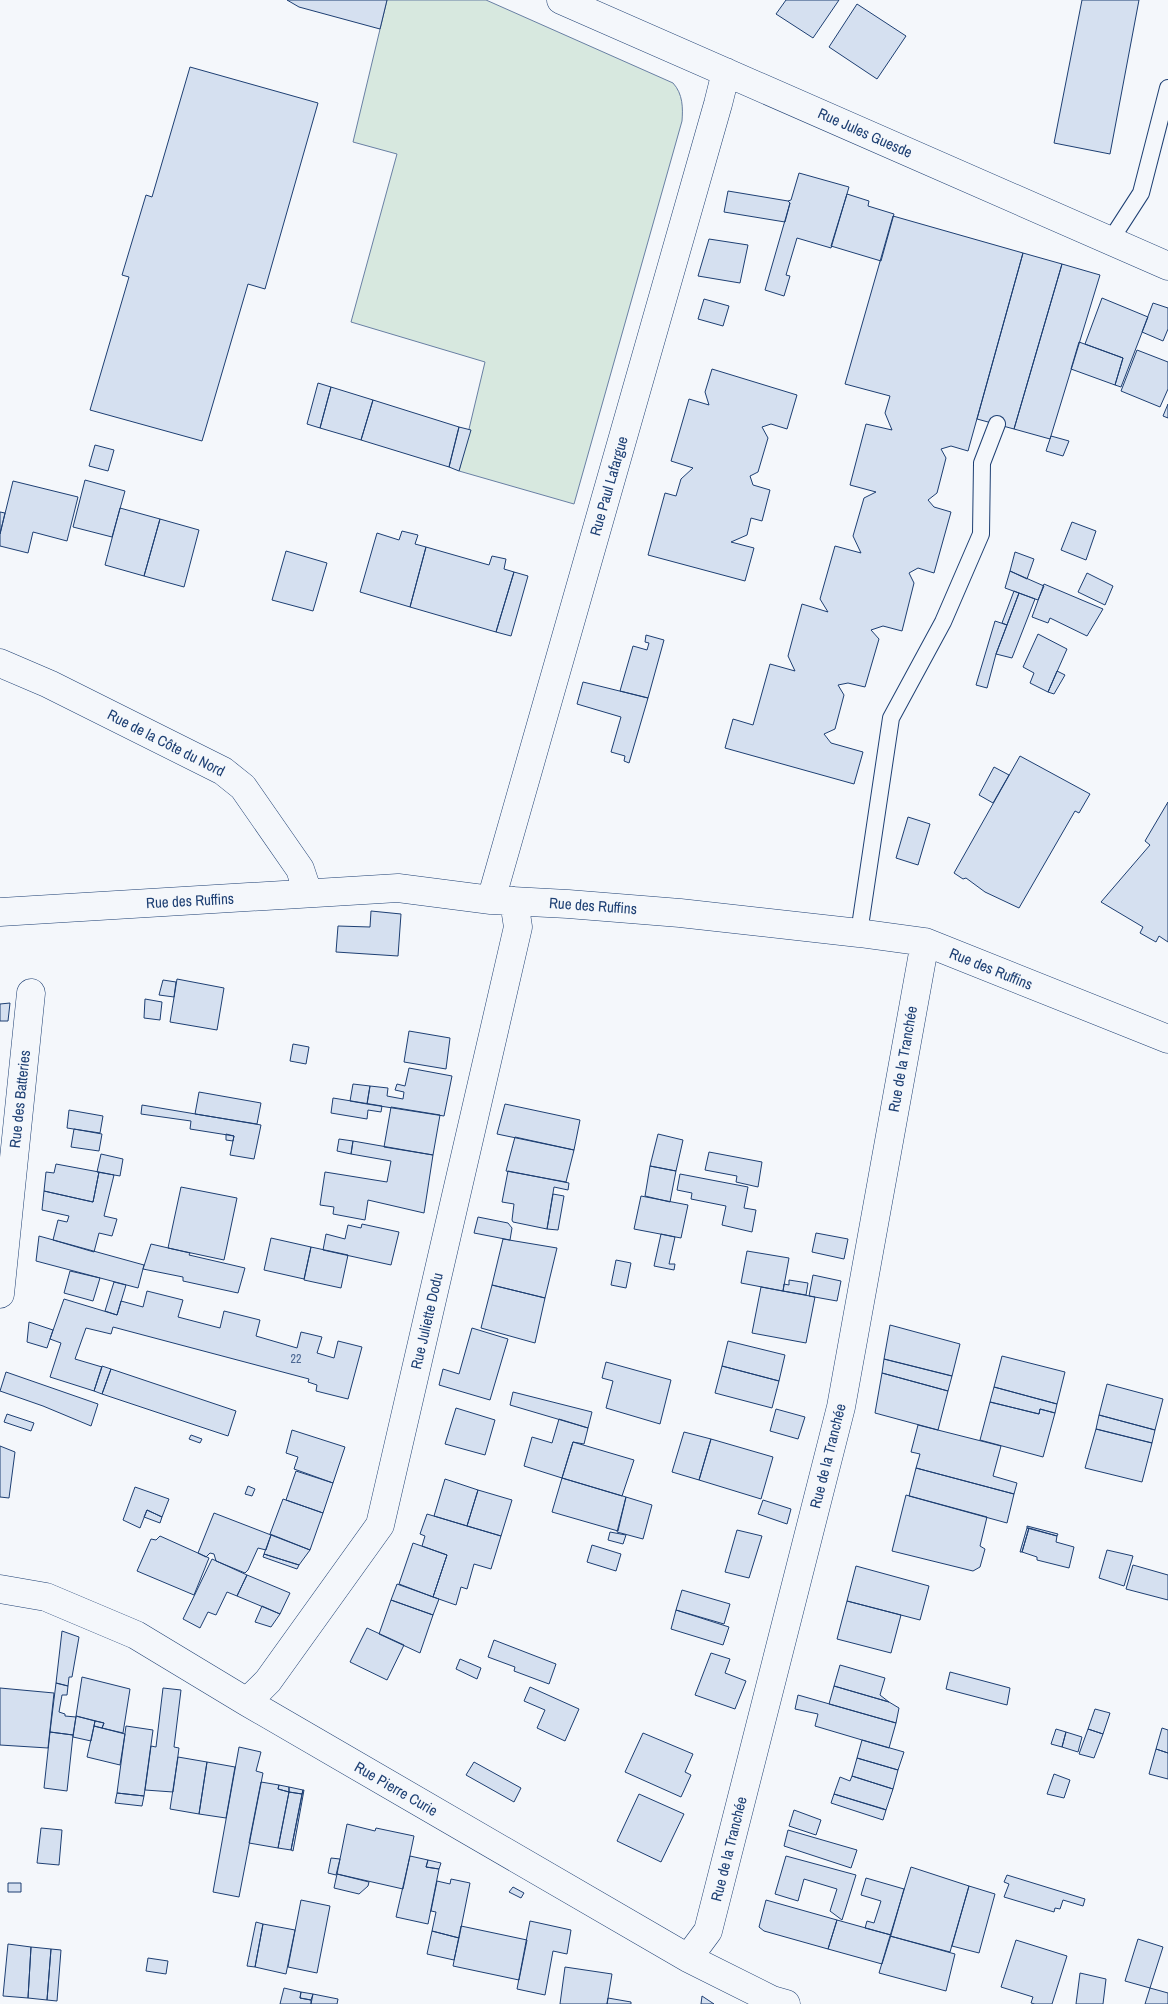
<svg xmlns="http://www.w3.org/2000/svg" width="1168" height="2004" viewBox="0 0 1168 2004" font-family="'Archivo Narrow',sans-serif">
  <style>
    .green { fill: #d7e8df; stroke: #687fa3 }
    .building { fill: #d5e0f0; stroke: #1d3f73 }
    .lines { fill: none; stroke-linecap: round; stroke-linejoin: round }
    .service-casing { stroke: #1d3f73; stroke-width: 18 }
    .minor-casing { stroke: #1d3f73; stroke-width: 29 }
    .service { stroke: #f4f7fb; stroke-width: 16 }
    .minor { stroke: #f4f7fb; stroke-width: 28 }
    .labels { text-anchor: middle; stroke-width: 4; stroke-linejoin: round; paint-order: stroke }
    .number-label { font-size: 12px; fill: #4b6792 }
    .street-label { font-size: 15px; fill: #1d3f73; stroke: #f4f7fb }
  </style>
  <rect width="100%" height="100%" fill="#f4f7fb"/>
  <path class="green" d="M387 0H486L673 83C683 94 683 108 682 121L574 504 459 471 485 362 351 322 397 154 353 142Z"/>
  <path class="building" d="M287 0H387L380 29 299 7Z
    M786 0H839L813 38 776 14Z
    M1082 0H1139L1110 154 1054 143Z
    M857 4 906 36 877 79 829 47Z
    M190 67 318 103 265 289 248 284 202 441 90 410 129 277 122 275 146 195 152 197Z
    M799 173 849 187 831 248 797 238 786 275 790 276 784 296 765 290 790 203 788 201 791 200Z
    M728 191 788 201 790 203 785 222 724 212Z
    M847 194 869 201 868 206 894 214 881 261 831 246Z
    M893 216 1023 253 968 451 951 446 941 449 946 458 937 493 928 500 934 507 951 512 934 573 918 568 909 573 914 583 902 631 883 626 871 630 879 639 865 687 848 683 838 685 844 695 835 729 824 734 831 743 863 752 854 784 725 748 733 719 753 725 770 664 795 671 788 656 802 604 828 612 820 599 835 546 861 553 853 536 864 498 876 492 850 485 866 424 892 430 885 413 890 396 845 384Z
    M709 239 748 245 740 283 698 276Z
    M1023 253 1062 264 1014 429 977 419Z
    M1062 264 1100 275 1050 439 1014 429Z
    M1102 298 1148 317 1121 387 1115 385 1123 358 1085 344Z
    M704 299 729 306 723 326 698 319Z
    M1153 303 1168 308V329L1163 341 1142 332Z
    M1079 342 1123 358 1115 385 1071 369Z
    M1137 350 1168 362V389L1160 407 1121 391Z
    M712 369 797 395 787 429 771 424 762 427 768 438 758 472 750 476 753 485 770 490 762 521 751 518 747 535 731 542 754 548 745 581 648 555 665 493 676 496 681 479 693 468 671 461 689 399 709 405 705 392Z
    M318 383 331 387 320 428 307 424Z
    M331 387 373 400 361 440 320 428Z
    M373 400 459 427 449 467 361 440Z
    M1168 404V418L1163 416Z
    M459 427 471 430 459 471 449 467Z
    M1051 436 1069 441 1063 456 1046 451Z
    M95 445 114 450 108 471 89 466Z
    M85 480 125 491 112 537 73 527Z
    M13 481 78 497 67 541 33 532 28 553 0 546V534Z
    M120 508 160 519 144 576 105 565Z
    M0 512 5 513 0 534Z
    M160 519 199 530 184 587 144 576Z
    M1072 522 1096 531 1086 560 1061 550Z
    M402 531 418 535 415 544 426 547 410 607 360 592 377 533 399 540Z
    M426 547 489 565 492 556 506 559 504 569 514 572 496 632 410 607Z
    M286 551 327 563 313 611 272 600Z
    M1015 552 1034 559 1027 579 1010 571Z
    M1010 571 1044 586 1038 600 1005 588Z
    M514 572 528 576 511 636 496 632Z
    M1087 573 1113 586 1105 605 1078 592Z
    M1044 584 1103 609 1087 636 1050 618 1048 623 1032 617Z
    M1014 591 1019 593 1007 625 1002 623Z
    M1019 593 1035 599 1012 658 996 654Z
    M995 621 1007 625 996 654 987 688 976 685Z
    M1038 634 1067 649 1048 692 1030 683 1034 673 1023 667Z
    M646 635 664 640 648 698 620 691 633 646 647 650 649 643 645 642Z
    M1057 671 1065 675 1054 694 1048 692Z
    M583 682 648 698 629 763 624 761 625 756 611 752 621 717 577 704Z
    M1020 756 1090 794 1079 813 1075 811 1019 908 985 892 966 878 963 879 954 873Z
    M994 767 1009 775 993 803 979 795Z
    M1168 802V942L1159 936 1156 942 1140 933 1143 927 1101 902 1150 845 1145 841Z
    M908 817 930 824 918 865 896 858Z
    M371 911 401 914 398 956 336 952 338 926 370 927Z
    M177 979 224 988 217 1030 170 1022Z
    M163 980 176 982 174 997 159 995Z
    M145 999 162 1002 160 1020 144 1018Z
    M10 1003 8 1021H0V1004Z
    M409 1031 450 1038 446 1069 404 1062Z
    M293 1044 309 1047 306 1064 290 1061Z
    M409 1068 452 1076 444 1116 367 1104 370 1086 388 1088 387 1096 403 1099 404 1092 395 1090 397 1084 405 1086Z
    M353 1084 370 1086 367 1104 350 1101Z
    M199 1092 261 1103 257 1124 195 1114Z
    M333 1098 382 1106 381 1112 368 1110 367 1119 331 1113Z
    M505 1104 580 1120 574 1150 497 1134Z
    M142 1105 261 1125 254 1159 230 1155 234 1136 190 1129 191 1121 141 1114Z
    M391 1107 440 1115 433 1155 384 1147Z
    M69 1110 103 1116 100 1133 67 1128Z
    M74 1129 102 1134 99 1151 71 1147Z
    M226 1134 234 1136 233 1141 226 1140Z
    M658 1134 683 1140 676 1171 650 1166Z
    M515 1137 574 1150 566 1182 506 1171Z
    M339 1139 353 1141 351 1154 337 1151Z
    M353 1141 433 1155 424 1213 368 1200 365 1220 333 1214 334 1207 320 1205 325 1172 387 1182 391 1161 351 1154Z
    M709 1152 762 1162 758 1187 736 1182 737 1176 705 1170Z
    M101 1154 123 1159 120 1176 97 1172Z
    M56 1164 99 1172 93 1202 44 1191 46 1172 54 1173Z
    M650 1166 676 1171 670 1202 645 1196Z
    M508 1171 569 1183 568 1190 554 1187 547 1229 513 1222 512 1220 514 1204 502 1202Z
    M99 1172 114 1175 104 1216 117 1219 112 1236 99 1233 94 1252 53 1240 58 1220 67 1222 69 1216 42 1210 44 1191 93 1202Z
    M680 1174 748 1187 744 1208 756 1210 752 1232 722 1225 726 1206 691 1199 692 1193 677 1190Z
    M181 1187 237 1198 224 1260 168 1248Z
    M553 1194 564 1196 558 1230 547 1229Z
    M641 1196 688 1205 681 1238 634 1229Z
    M478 1217 508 1223 512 1228 510 1240 474 1233Z
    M362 1224 399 1232 391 1265 323 1250 326 1234 345 1239 348 1225 361 1228Z
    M816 1233 848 1239 844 1259 812 1252Z
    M661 1234 675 1237 669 1264H675L674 1270 654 1266Z
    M39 1236 144 1265 138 1288 36 1261Z
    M271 1238 311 1247 304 1279 264 1270Z
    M503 1239 557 1248 545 1298 492 1285Z
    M151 1244 190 1253 189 1255 245 1268 238 1293 183 1281V1277L143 1269Z
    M311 1247 348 1255 341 1288 304 1280Z
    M747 1251 789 1258 783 1291 741 1283Z
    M616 1260 631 1263 626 1288 611 1285Z
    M70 1271 100 1278 93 1301 64 1293Z
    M813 1275 841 1281 837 1301 809 1296Z
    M789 1280 808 1283 806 1295 783 1291 784 1284 789 1285Z
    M114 1282 126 1285 117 1315 105 1311Z
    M492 1285 545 1298 535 1343 481 1328Z
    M761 1287 815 1297 806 1343 752 1333Z
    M147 1291 183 1300 178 1317 220 1328 224 1311 260 1320 256 1336 297 1348 301 1332 322 1337 317 1353 334 1358 338 1341 362 1347 348 1399 316 1391 317 1385 308 1382 309 1379 113 1327 111 1334 86 1328 75 1359 102 1367 94 1391 50 1377 61 1343 50 1339 64 1299 117 1315 121 1301 143 1307Z
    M29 1322 53 1330 47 1348 27 1342Z
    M890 1325 960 1344 952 1376 884 1359Z
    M472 1328 508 1339 490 1400 439 1385 443 1369 459 1374Z
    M728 1341 785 1355 779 1381 722 1366Z
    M1002 1356 1065 1372 1057 1404 994 1387Z
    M884 1359 952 1376 948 1391 882 1373Z
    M606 1362 671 1380 660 1424 606 1408 613 1381 602 1378Z
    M102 1366 111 1369 102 1394 94 1391Z
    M722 1366 779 1381 772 1408 715 1393Z
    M111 1369 236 1411 228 1436 102 1394Z
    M6 1372 98 1404 91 1426 43 1406 0 1391Z
    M882 1373 948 1391 938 1430 875 1413Z
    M1107 1384 1163 1399 1155 1430 1099 1415Z
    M994 1387 1057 1404 1055 1413 1040 1409 1039 1414 990 1402Z
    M513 1392 592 1412 588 1428 510 1405Z
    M990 1402 1039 1414 1040 1409 1055 1413 1043 1457 980 1440Z
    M456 1408 495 1420 485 1455 445 1444Z
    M776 1409 805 1417 798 1439 770 1431Z
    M7 1414 34 1423 31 1431 4 1422Z
    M1099 1415 1155 1430 1152 1443 1096 1429Z
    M559 1419 588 1428 584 1444 573 1442 562 1478 524 1466 532 1437 552 1443Z
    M918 1425 1001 1446 993 1476 1017 1483 1014 1494 916 1468 920 1454 911 1452Z
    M1096 1429 1152 1443 1142 1482 1085 1468Z
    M292 1430 345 1447 333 1483 294 1469 298 1457 286 1453Z
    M684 1432 711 1439 699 1480 672 1472Z
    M191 1435 202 1439 200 1443 189 1439Z
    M711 1439 773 1457 761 1499 699 1480Z
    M573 1442 634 1460 622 1496 562 1478Z
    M0 1446 15 1452 9 1498 0 1497Z
    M916 1468 1014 1494 1007 1523 909 1496Z
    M296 1471 333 1483 323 1513 286 1500Z
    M562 1478 626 1497 618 1531 552 1512Z
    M445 1479 478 1490 467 1526 434 1516Z
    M248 1486 255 1489 252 1496 245 1494Z
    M135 1487 169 1499 162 1517 147 1510 140 1528 123 1520Z
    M478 1490 512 1500 501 1536 467 1526Z
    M906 1495 987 1517 980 1546 985 1549 980 1567 973 1571 892 1551Z
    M626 1497 652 1505 643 1539 617 1532Z
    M283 1499 323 1513 310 1550 270 1534Z
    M763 1500 791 1509 787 1524 758 1514Z
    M147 1510 162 1517 160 1523 144 1517Z
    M214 1513 271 1535 266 1550 258 1548 248 1570 245 1573 216 1561 214 1554 210 1553 206 1557 198 1553Z
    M427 1514 501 1536 491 1569 474 1564 467 1589 461 1587 456 1605 433 1597 447 1555 422 1546 425 1536 420 1534Z
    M1027 1526 1058 1534 1057 1536 1027 1528Z
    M1027 1528H1029L1022 1552H1020Z
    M1029 1528 1057 1536 1056 1542 1074 1547 1069 1568 1037 1560V1557L1022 1552Z
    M737 1530 762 1536 749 1578 725 1572Z
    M610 1532 626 1535 623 1544 608 1540Z
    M271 1535 310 1550 299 1565 264 1554Z
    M160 1536 209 1558 194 1595 137 1571 151 1539 156 1540Z
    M413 1543 447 1555 433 1597 399 1584Z
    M592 1545 621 1554 616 1571 587 1562Z
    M1107 1550 1133 1556 1124 1586 1099 1578Z
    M264 1554 299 1565 297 1569 263 1557Z
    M212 1559 247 1575 237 1596 227 1592 216 1615 208 1612 200 1628 183 1619Z
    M1133 1565 1168 1575V1600L1126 1589Z
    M856 1566 929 1586 920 1620 847 1601Z
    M247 1575 290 1593 280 1614 237 1596Z
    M397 1584 439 1599 433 1615 391 1600Z
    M682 1590 730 1604 724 1624 676 1610Z
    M391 1600 433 1615 420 1653 379 1634Z
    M847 1601 901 1615 891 1653 837 1639Z
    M262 1606 280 1614 271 1627 255 1622Z
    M676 1610 729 1627 723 1645 671 1629Z
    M367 1628 404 1645 387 1680 350 1662Z
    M62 1631 79 1637 72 1677H69L68 1686 56 1683Z
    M494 1640 556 1664 549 1684 514 1671 515 1667 488 1657Z
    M711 1653 730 1659 725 1673 746 1681 735 1709 695 1695Z
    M460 1659 481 1668 477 1679 456 1669Z
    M840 1665 885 1678 880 1695 889 1702 834 1686Z
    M950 1672 1010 1688 1007 1705 946 1689Z
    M82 1677 130 1689 123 1733 102 1728 104 1723 76 1716Z
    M56 1683 68 1686 67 1695H62L59 1712 65 1714V1716L76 1717 73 1735 50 1732Z
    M834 1686 889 1702 899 1708 896 1723 829 1704Z
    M530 1687 579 1709 565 1741 537 1728 545 1710 524 1701Z
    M0 1688 54 1693 48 1748 0 1745Z
    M163 1688 181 1690 174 1747 179 1748 173 1792 145 1790 151 1746 156 1747Z
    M798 1695 896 1723 889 1748 815 1726 818 1714 795 1709Z
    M1095 1709 1110 1713 1103 1734 1088 1729Z
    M76 1716 95 1721 91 1741 73 1737Z
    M95 1721 104 1723 102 1728 94 1726Z
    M94 1726 125 1734 120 1765 87 1757Z
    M126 1726 153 1730 144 1796 117 1793Z
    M1162 1728 1168 1730V1753L1156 1749Z
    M1056 1729 1066 1732 1062 1747 1051 1744Z
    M1088 1729 1103 1734 1094 1758 1079 1754Z
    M50 1732 73 1735 67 1791 44 1788Z
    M1066 1732 1082 1737 1078 1752 1062 1747Z
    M643 1733 693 1754 685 1772 691 1775 681 1797 625 1772Z
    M862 1740 904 1752 898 1770 857 1758Z
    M239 1747 261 1752 256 1771 263 1773 239 1897 213 1892Z
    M1156 1749 1168 1753V1779L1149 1774Z
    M178 1757 207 1762 199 1814 170 1809Z
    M857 1758 898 1770 893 1789 852 1776Z
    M207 1762 235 1767 226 1818 199 1814Z
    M474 1762 521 1788 514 1802 466 1775Z
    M1054 1774 1070 1780 1064 1798 1047 1794Z
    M852 1776 893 1789 886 1810 834 1794 840 1777 850 1781Z
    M261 1782 279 1785 278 1789 289 1792 278 1848 249 1843Z
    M279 1785 289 1787V1792L278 1789Z
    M289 1787 303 1790 302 1794 289 1792Z
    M303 1790H304L293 1851 291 1850Z
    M289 1792 302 1794 291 1850 278 1848Z
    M117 1793 144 1796 142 1806 115 1803Z
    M639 1794 684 1814 661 1862 617 1841Z
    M834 1794 884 1809 886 1810 883 1820 831 1803Z
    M794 1810 821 1820 816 1835 789 1826Z
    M347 1824 375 1831 376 1828 414 1836 403 1889 337 1874Z
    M41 1828 62 1830 59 1865 37 1863Z
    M788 1830 857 1850 851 1868 784 1846Z
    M410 1856 428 1860 426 1867 439 1869 428 1924 396 1917Z
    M786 1856 856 1875 842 1920 830 1911 837 1889 804 1879 798 1901 775 1894Z
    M331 1858 340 1859 336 1875 328 1873Z
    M428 1860 441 1863 439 1869 426 1867Z
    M911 1867 969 1886 950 1952 890 1936Z
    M337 1874 369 1882 368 1886 359 1894 334 1888Z
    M1007 1875 1085 1899 1083 1906 1063 1900 1060 1909 1055 1908 1054 1912 1004 1897 1009 1884 1004 1882Z
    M866 1878 904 1889 891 1935 865 1928 867 1921 874 1923 881 1901 861 1895Z
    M451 1879 470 1883 459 1938 432 1931 436 1912 431 1911 437 1881 450 1884Z
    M8 1883H21V1892H8Z
    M969 1886 995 1894 979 1953 952 1946Z
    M513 1887 524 1893 521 1898 509 1892Z
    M301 1900 330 1906 317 1973 288 1967Z
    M766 1900 837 1920 828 1949 764 1931 759 1927Z
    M837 1920 891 1935 882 1964 828 1949Z
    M530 1921 571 1930 567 1954 553 1951 545 1995 517 1989Z
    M256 1922 263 1924 255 1967 247 1966Z
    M263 1924 295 1930 286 1974 255 1967Z
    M461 1926 527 1940 519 1980 453 1966Z
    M432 1931 459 1938 454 1960 427 1954Z
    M890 1936 955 1954 946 1991 879 1973Z
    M1138 1939 1163 1947 1150 1988 1125 1981Z
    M1016 1940 1067 1956 1052 2004H1035L1031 2003 1033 1997 1001 1987Z
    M8 1944 31 1947 28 1998 3 1996Z
    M31 1947 51 1949 47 2000 28 1998Z
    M51 1949 61 1950 57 2001 47 2000Z
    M148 1958 168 1961 166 1974 146 1971Z
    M565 1967 612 1974 607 2004H560Z
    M1080 1973 1106 1979 1103 2004H1076Z
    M284 1988 301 1992 300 1998 311 2000V2004H280Z
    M1150 1988 1168 1993V2004H1145Z
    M301 1992 313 1994 311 2000 300 1998Z
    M313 1994 338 1999 337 2004H311Z
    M702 1996 714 2004H701Z
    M608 1998 631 2002V2004H607Z"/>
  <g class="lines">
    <g class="service-casing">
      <path id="service" d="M1110 241 1141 193 1168 88
        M859 933 891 718 943 622 981 534 982 463 997 424"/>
    </g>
    <g class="minor-casing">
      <path id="minor" d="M561 0 1168 266
        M0 663 49 684 223 771 243 787 300 869 308 893
        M491 900 718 104 726 72
        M0 912 398 888 491 900 568 904 680 913 859 933 925 942 1168 1039
        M0 1294 31 993
        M0 1589 46 1597 136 1635 247 1702 688 1958 772 2000 786 2004
        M247 1702 268 1681 380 1525 518 927 514 901
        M688 1958 708 1931 841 1407 925 942"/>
    </g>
    <use href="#service" class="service"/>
    <use href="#minor" class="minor"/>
  </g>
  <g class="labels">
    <g class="number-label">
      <text x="296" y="1363">22</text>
    </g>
    <g class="street-label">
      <text transform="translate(865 133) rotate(24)" y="5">Rue Jules Guesde</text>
      <text transform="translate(609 486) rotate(-74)" y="5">Rue Paul Lafargue</text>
      <text transform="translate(166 743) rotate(27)" y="5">Rue de la Côte du Nord</text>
      <text transform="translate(190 901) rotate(-3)" y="5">Rue des Ruffins</text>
      <text transform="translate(593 906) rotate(4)" y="5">Rue des Ruffins</text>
      <text transform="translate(991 969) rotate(22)" y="5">Rue des Ruffins</text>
      <text transform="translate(903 1059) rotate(-80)" y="5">Rue de la Tranchée</text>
      <text transform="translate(20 1099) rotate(-84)" y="5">Rue des Batteries</text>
      <text transform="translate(427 1321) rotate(-77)" y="5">Rue Juliette Dodu</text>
      <text transform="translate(828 1456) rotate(-76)" y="5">Rue de la Tranchée</text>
      <text transform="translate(396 1789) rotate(30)" y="5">Rue Pierre Curie</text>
      <text transform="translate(729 1849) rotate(-76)" y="5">Rue de la Tranchée</text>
    </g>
  </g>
</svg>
